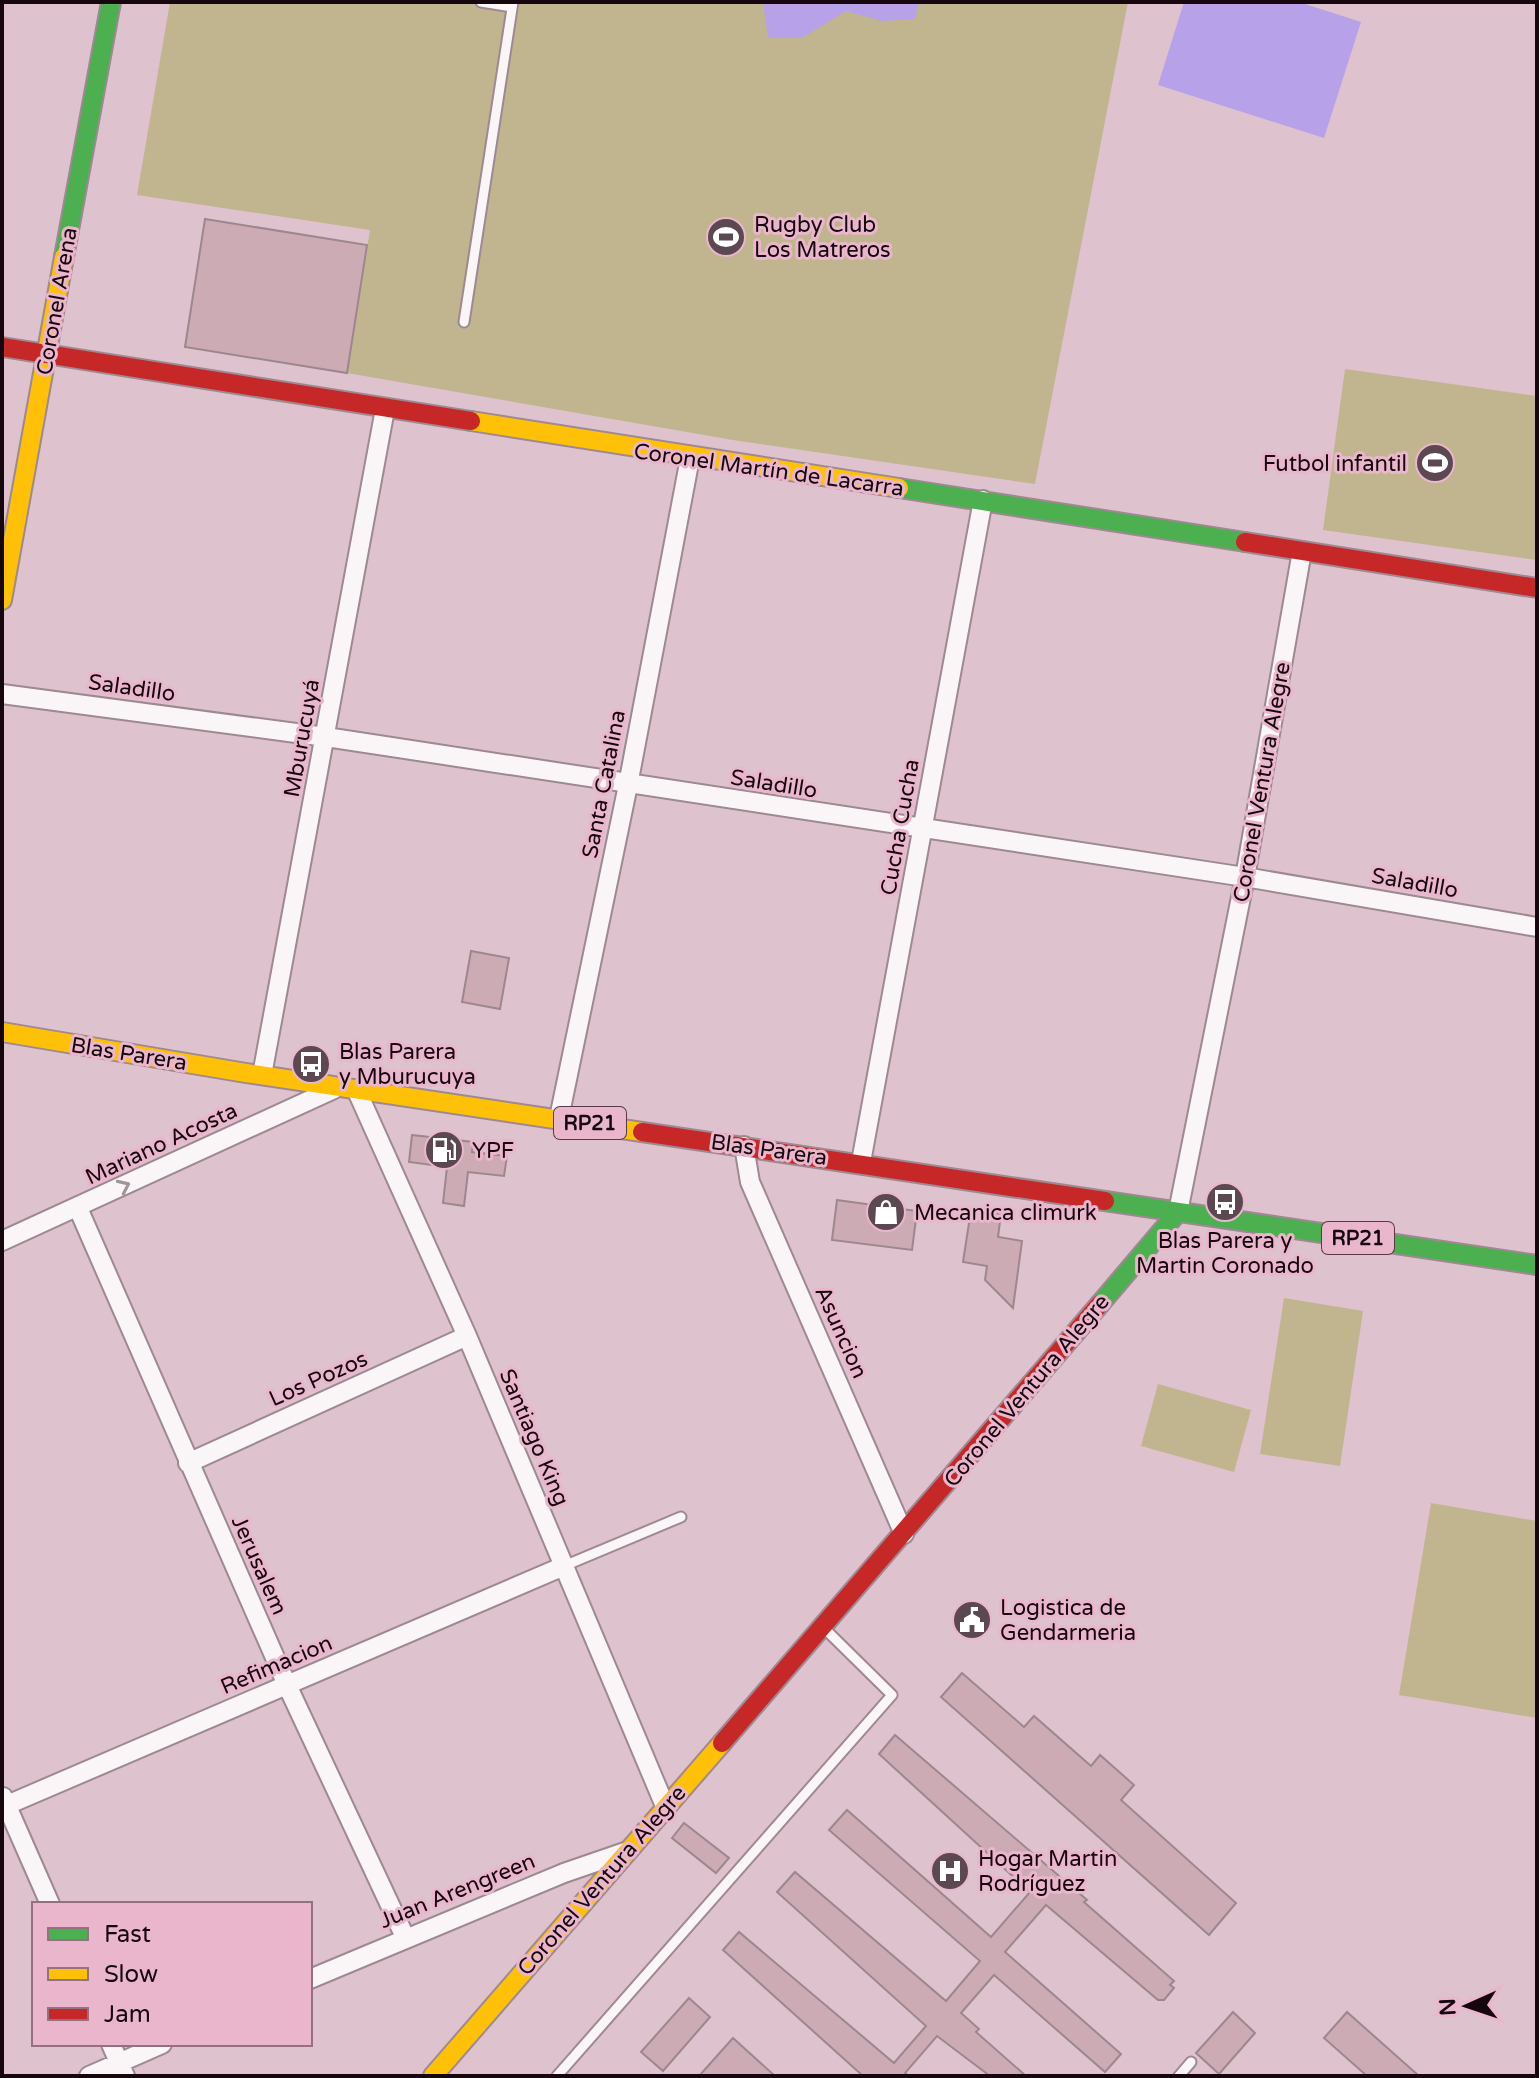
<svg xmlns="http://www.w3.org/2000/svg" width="1539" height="2078" viewBox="0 0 1539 2078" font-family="'Varela Round',sans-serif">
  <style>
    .green { fill: #c0b58f }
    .water { fill: #b7a2e9 }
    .building { fill: #cdabb4; stroke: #9d878e; stroke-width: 2 }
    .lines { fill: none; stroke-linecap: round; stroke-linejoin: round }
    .lane-casing { stroke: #9e8892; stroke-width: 13 }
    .street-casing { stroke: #9e8892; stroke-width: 22 }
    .fast-casing { stroke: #9e8892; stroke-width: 22 }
    .slow-casing { stroke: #9e8892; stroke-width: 22 }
    .jam-casing { stroke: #9e8892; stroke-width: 22 }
    .lane { stroke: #faf6f8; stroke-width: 9 }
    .street { stroke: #faf6f8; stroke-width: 18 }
    .fast { stroke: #4caf50; stroke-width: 18 }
    .slow { stroke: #ffc107; stroke-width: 18 }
    .jam { stroke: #c62828; stroke-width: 18 }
    .oneway { stroke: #9f969a }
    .labels { text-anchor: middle; stroke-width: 6; stroke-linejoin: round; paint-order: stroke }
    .shield { fill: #eab6cc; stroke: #563b47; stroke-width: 2 }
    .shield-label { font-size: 20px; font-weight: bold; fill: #16060e }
    .poi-label { font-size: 22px; fill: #16060e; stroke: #eab6cc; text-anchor: start }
    .street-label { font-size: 22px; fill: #16060e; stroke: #eab6cc }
  </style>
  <rect width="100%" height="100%" fill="#dec2ce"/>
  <path class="green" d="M170 2H1128L1035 484 733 440 347 373 370 230 137 195Z
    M1345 369 1537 396V560L1323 530Z
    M1284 1298 1363 1311 1340 1466 1260 1454Z
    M1158 1384 1251 1410 1234 1472 1141 1446Z
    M1431 1503 1537 1521V1718L1399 1695Z"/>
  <path class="water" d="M763 2H919L915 19 882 21 846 11 802 38H768Z
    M1184 2H1299L1361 22 1324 138 1158 85Z"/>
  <path class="building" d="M205 219 367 245 347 373 185 347Z
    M471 951 509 958 500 1009 462 1002Z
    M412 1135 473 1142 472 1152 507 1156 504 1176 468 1172 464 1206 443 1203 447 1167 409 1162Z
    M837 1200 917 1211 912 1250 832 1240Z
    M971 1210 1001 1214 998 1237 1022 1241 1013 1308 985 1280 987 1266 963 1262Z
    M962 1673 1024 1727 1034 1716 1091 1766 1100 1755 1134 1785 1121 1800 1236 1903 1209 1935 941 1697Z
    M895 1735 1087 1900 1084 1902 1174 1981 1170 1985 1174 1988 1164 2000H1158L1046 1905 1005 1952 1121 2054 1105 2072 994 1975 961 2013 979 2029 976 2032 1026 2076H990L937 2036 905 2073 909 2076H863L723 1950 739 1932 894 2063 926 2026 777 1892 795 1872 946 2001 980 1961 829 1830 847 1810 991 1937 1030 1892 879 1754Z
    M684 1823 729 1858 716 1873 672 1838Z
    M689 1998 710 2017 663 2071 641 2052Z
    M1233 2012 1255 2033 1219 2074 1196 2053Z
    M1347 2012 1419 2076H1367L1324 2038Z
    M733 2038 775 2076H699Z"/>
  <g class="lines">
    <g class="lane-casing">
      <path id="lane" d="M481 2 512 7
        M464 322 513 2
        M564 1566 681 1517
        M557 2076 892 1695 826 1630
        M1179 2076 1191 2062"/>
    </g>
    <g class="street-casing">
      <path id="street" d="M2 694 326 737 1245 877 1537 927
        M262 1075 385 409
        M356 1089 467 1336 665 1806
        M559 1118 628 785 690 458
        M744 1146 750 1182 904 1534
        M861 1162 983 500
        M78 1208 287 1685 405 1937
        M1178 1212 1245 877 1302 551
        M2 1241 334 1089
        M188 1463 467 1336
        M3 1797 50 1904
        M7 1805 564 1566
        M310 1979 564 1873 625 1852
        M111 2044 125 2076
        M89 2076 162 2044"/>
    </g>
    <g class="fast-casing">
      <path id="fast" d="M64 257 111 2
        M899 488 1245 542
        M1105 1201 1537 1265
        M1100 1304 1178 1212"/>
    </g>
    <g class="slow-casing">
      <path id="slow" d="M471 421 899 488
        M2 600 64 257
        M2 1032 246 1073 642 1132
        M433 2076 722 1743"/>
    </g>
    <g class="jam-casing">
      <path id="jam" d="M2 347 471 421
        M1245 542 1537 588
        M642 1132 1105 1201
        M722 1743 1100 1304"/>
    </g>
    <use href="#lane" class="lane"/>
    <use href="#street" class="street"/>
    <use href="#fast" class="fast"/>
    <use href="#slow" class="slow"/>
    <use href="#jam" class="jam"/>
  </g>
  <defs><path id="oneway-chevron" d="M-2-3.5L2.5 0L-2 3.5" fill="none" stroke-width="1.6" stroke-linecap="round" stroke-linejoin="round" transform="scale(2)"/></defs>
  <use class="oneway" href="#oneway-chevron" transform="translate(124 1186) rotate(-25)"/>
  <defs>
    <g id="stadium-disc" transform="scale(2)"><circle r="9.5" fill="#5c4851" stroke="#eab6cc"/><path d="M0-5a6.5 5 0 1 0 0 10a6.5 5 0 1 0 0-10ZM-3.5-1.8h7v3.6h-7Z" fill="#fff"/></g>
    <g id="bus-disc" transform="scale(2)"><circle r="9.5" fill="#5c4851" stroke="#eab6cc"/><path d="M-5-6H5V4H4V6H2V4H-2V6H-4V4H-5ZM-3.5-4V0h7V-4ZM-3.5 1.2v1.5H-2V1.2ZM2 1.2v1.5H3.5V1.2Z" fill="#fff"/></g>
    <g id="fuel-disc" transform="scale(2)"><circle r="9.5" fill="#5c4851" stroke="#eab6cc"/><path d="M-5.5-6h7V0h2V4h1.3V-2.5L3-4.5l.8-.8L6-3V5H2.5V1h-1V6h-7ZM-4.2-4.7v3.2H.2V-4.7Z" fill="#fff"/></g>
    <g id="shop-disc" transform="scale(2)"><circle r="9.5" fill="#5c4851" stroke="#eab6cc"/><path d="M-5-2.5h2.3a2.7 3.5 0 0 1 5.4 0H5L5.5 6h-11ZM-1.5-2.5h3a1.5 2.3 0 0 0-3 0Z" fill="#fff"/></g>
    <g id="civic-disc" transform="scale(2)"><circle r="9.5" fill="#5c4851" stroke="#eab6cc"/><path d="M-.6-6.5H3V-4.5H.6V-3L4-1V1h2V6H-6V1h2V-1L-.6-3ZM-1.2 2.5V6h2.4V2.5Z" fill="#fff"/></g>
    <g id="hospital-disc" transform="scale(2)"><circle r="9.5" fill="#5c4851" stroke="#eab6cc"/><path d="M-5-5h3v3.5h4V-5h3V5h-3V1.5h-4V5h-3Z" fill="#fff"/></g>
  </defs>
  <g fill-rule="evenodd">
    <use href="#stadium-disc" x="726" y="237"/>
    <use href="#stadium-disc" x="1435" y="463"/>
    <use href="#bus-disc" x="311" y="1064"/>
    <use href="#fuel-disc" x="444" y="1150"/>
    <use href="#bus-disc" x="1225" y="1202"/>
    <use href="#shop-disc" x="886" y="1212"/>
    <use href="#civic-disc" x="972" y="1620"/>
    <use href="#hospital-disc" x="950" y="1871"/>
  </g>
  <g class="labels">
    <g class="shield">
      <rect x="554" y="1107" width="72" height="32" rx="6"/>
      <rect x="1322" y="1222" width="72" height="32" rx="6"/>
    </g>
    <g class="shield-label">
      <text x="590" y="1130">RP21</text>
      <text x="1358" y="1245">RP21</text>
    </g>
    <g class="poi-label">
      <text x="754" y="232">Rugby Club<tspan x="754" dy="25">Los Matreros</tspan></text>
      <text x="1407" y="471" text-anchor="end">Futbol infantil</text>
      <text x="339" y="1059">Blas Parera<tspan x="339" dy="25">y Mburucuya</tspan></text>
      <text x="472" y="1158">YPF</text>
      <text x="914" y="1220">Mecanica climurk</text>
      <text x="1225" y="1248" text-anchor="middle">Blas Parera y<tspan x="1225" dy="25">Martin Coronado</tspan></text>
      <text x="1000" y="1615">Logistica de<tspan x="1000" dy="25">Gendarmeria</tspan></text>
      <text x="978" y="1866">Hogar Martin<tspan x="978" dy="25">Rodríguez</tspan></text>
    </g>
    <g class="street-label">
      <text transform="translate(56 301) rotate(-80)" y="8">Coronel Arena</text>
      <text transform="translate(769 469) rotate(8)" y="8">Coronel Martín de Lacarra</text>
      <text transform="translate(132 687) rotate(8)" y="8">Saladillo</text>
      <text transform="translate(301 738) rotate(-80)" y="8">Mburucuyá</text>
      <text transform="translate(1261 782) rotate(-80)" y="8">Coronel Ventura Alegre</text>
      <text transform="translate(774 783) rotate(9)" y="8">Saladillo</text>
      <text transform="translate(603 784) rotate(-79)" y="8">Santa Catalina</text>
      <text transform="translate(899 827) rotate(-80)" y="8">Cucha Cucha</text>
      <text transform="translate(1415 882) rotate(10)" y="8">Saladillo</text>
      <text transform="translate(129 1053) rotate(9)" y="8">Blas Parera</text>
      <text transform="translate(161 1143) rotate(-25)" y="8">Mariano Acosta</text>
      <text transform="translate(769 1149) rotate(8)" y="8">Blas Parera</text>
      <text transform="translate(842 1332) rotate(66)" y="8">Asuncion</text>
      <text transform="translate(318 1378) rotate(-24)" y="8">Los Pozos</text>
      <text transform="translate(1026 1390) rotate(-50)" y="8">Coronel Ventura Alegre</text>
      <text transform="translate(535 1437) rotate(67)" y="8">Santiago King</text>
      <text transform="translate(260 1565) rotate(66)" y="8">Jerusalem</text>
      <text transform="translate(276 1664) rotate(-23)" y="8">Refimacion</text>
      <text transform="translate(601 1880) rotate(-49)" y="8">Coronel Ventura Alegre</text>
      <text transform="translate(457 1890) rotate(-22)" y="8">Juan Arengreen</text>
    </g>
  </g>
  <rect width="1539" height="2078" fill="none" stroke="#16060e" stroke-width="8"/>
  <rect x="32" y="1902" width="280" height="144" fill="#eab6cc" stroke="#957080" stroke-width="2"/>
  <rect x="48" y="1928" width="40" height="12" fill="#4caf50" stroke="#957080" stroke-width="2"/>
  <text x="104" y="1942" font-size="24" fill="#16060e">Fast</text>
  <rect x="48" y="1968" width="40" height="12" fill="#ffc107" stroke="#957080" stroke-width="2"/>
  <text x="104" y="1982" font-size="24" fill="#16060e">Slow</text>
  <rect x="48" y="2008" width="40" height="12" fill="#c62828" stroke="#957080" stroke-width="2"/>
  <text x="104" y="2022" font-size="24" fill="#16060e">Jam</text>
  <g transform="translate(1467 2006) rotate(267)" stroke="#eab6cc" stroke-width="6" paint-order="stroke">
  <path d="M0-6L14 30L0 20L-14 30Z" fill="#16060e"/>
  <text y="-12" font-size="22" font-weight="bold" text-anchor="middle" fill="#16060e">N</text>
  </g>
</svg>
